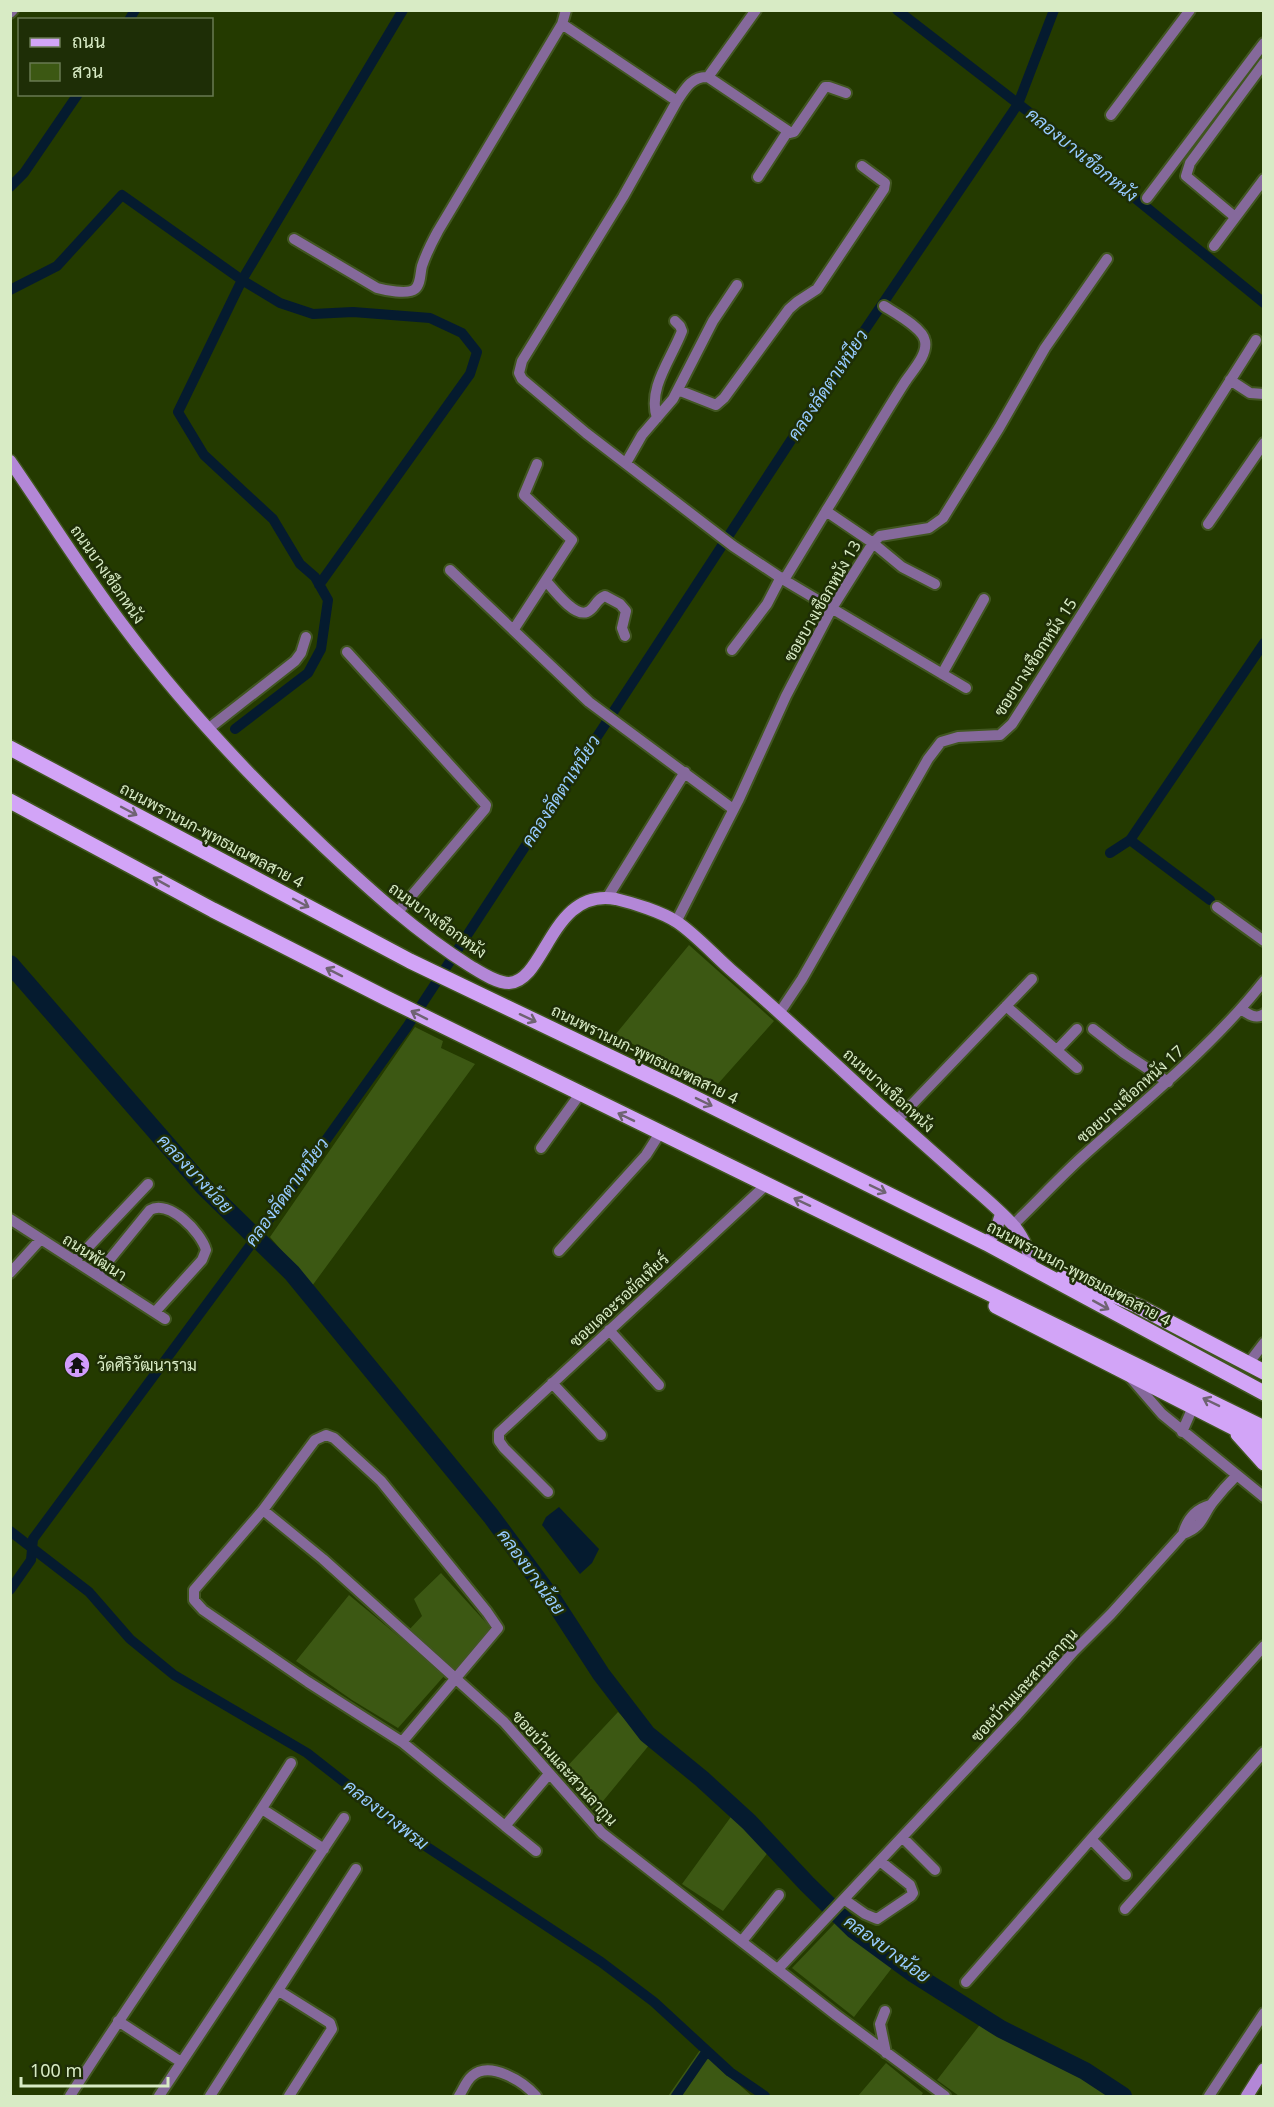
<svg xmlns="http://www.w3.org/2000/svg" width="1274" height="2107" viewBox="0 0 1274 2107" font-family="'Noto Sans',Sarabun,sans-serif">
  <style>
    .green { fill: #3c5813 }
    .water { fill: #051b2f }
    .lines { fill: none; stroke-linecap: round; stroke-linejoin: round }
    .canal { stroke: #051b2f; stroke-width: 10 }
    .river { stroke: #051b2f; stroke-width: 18 }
    .street-casing { stroke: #415620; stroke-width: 14 }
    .secondary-casing { stroke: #415620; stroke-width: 15 }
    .primary-casing { stroke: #415620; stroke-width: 18 }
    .street { stroke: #85699b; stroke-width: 10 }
    .secondary { stroke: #b387d7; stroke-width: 12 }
    .primary { stroke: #d2a4f7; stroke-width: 15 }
    .oneway { stroke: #6f6372 }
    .labels { text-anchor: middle; stroke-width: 5; stroke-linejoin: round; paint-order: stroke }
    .street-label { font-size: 16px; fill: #d8ebc5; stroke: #1e2e06 }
    .poi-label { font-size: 16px; fill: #d8ebc5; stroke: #1e2e06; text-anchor: start }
    .water-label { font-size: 18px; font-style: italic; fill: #97cbff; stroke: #1e2e06 }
  </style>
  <rect width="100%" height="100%" fill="#243a00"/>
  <path class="green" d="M689 945 774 1021 716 1086 615 1035Z
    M415 1027 443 1041 441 1048 475 1064 312 1286 270 1237Z
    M441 1573 490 1627 486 1635 455 1671 408 1631 422 1616 414 1599Z
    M349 1595 445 1675 398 1728 352 1700 296 1661Z
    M618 1712 650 1744 594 1812 561 1773Z
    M733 1814 745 1824 769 1851 723 1911 682 1884Z
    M835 1923 872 1951 895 1964 854 2017 792 1968Z
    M982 2022 1085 2075 1112 2094 1110 2096H959L937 2080Z
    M700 2050 752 2096H668Z
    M886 2063 923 2093 921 2096H858Z"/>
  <path class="water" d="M559 1507 599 1549 592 1563 580 1574 542 1525 546 1517Z"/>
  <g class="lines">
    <path class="canal" d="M897 10 1034 116 1264 303
      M129 20 135 10
      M10 187 24 173 78 94
      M10 290 57 266 122 195 242 280 280 303 313 314 353 312 430 318 462 333 477 352 470 374 319 585
      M235 729 308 673 321 649 328 600 315 577 300 564 273 519 204 455 178 412 242 280 403 10
      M1130 840 1210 900
      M1110 853 1130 840 1264 643
      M10 1531 89 1592 130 1639 174 1675 307 1753 427 1847 601 1962 654 2002 730 2072 765 2096
      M10 1590 31 1560 33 1539 255 1239 407 1027 822 393 1018 104 1054 10
      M676 2096 707 2051"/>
    <path class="river" d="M10 964 204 1187 292 1273 491 1516 553 1600 601 1674 647 1734 702 1779 749 1822 807 1884 854 1930 914 1974 1001 2029 1085 2071 1123 2096"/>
    <g class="street-casing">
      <path id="street" d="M10 13 13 10
        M562 24 566 10
        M708 77 756 10
        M1111 115 1190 10
        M788 131 708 77C692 76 685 89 677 101L623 197 522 361 519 373 522 379 586 433 733 546 784 580 966 688
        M758 177 788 131 790 133 794 132 825 87H829L846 93
        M1147 198 1264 43
        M1235 217 1186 176 1190 163 1264 63
        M294 239 377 288C384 290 408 295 415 289 421 284 420 273 422 266 426 254 432 242 438 231L562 24 677 101
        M1214 246 1264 179
        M884 306C895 313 923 328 925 341 928 355 912 371 905 382 878 424 853 468 826 511L873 543 902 567 935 584
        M1230 380 1250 393 1264 394
        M678 390 716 405 724 398 789 309 797 302 817 289 884 189 885 183 862 166
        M657 418C647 388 672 358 682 331L680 326 675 321
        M626 463 642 435 673 399 713 321 737 285
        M1208 524 1264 443
        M450 570 589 702 733 809
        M784 580 826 511
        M546 581C554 590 574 617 587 612 595 609 596 599 605 596L620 604 626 611 622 628 625 636
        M514 629 572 540 524 495 537 464
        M732 650 767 604 781 577
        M347 652 486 805 485 809 397 913
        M942 674 984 599
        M208 729 295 661 301 653 306 637
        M607 898 685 772
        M1217 907 1264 941
        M676 922 739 799 786 696 832 608 873 543 880 536 929 528 943 518 999 428 1045 348 1107 259
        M1006 1006 1077 1068
        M1241 1009C1248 1014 1256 1020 1264 1014
        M780 1012 802 979 928 759 941 742 958 737 1000 735 1012 724 1256 340
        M1093 1029 1124 1053 1168 1082
        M1057 1050 1077 1029
        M897 1120 1032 979
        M541 1148 580 1094
        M10 1219 165 1319
        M1013 1225C1036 1203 1058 1179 1082 1157 1145 1100 1211 1048 1264 981
        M559 1251 646 1155 660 1133
        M75 1261 148 1184
        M10 1273 40 1240
        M97 1275 150 1210C169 1199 201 1232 206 1250L202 1260 155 1312
        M609 1330 659 1385
        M1248 1364 1264 1343
        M1130 1377 1162 1414 1264 1497
        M552 1383 601 1435
        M1182 1432 1193 1407
        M548 1492 504 1448 499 1441V1433L766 1185
        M263 1510 323 1559 504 1722 602 1833 836 2015 945 2096
        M1183 1534C1187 1519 1196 1509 1210 1505
        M402 1742 498 1628 487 1612 381 1481 334 1438 326 1435 315 1440 263 1510 194 1590V1600L203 1610 308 1682 402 1742 505 1826
        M262 1809 324 1849
        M903 1838 935 1870
        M1091 1839 1126 1875
        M536 1851 505 1826 549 1774
        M845 1900 865 1914 877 1919 911 1896 913 1893 910 1885 880 1861
        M1125 1909 1264 1752
        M742 1941 779 1895
        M778 1969 1017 1715 1074 1651 1111 1614 1183 1534C1203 1527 1202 1516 1213 1502 1220 1493 1228 1484 1236 1476
        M966 1982 1091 1839 1264 1646
        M279 1991 330 2023 332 2029 289 2096
        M885 2011 880 2024 886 2053
        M118 2021 181 2062
        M70 2096C141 1984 220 1876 291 1763
        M159 2096 344 1818
        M210 2096 356 1869
        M459 2096C463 2090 466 2081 472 2076 490 2060 524 2082 536 2096
        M1209 2096 1264 2013"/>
    </g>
    <g class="secondary-casing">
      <path id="secondary" d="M10 461C48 516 84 574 125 628 184 707 252 779 324 847 370 890 416 932 470 966 480 972 496 983 509 983 546 981 551 887 616 899 633 903 662 912 677 922 695 934 714 955 731 970 782 1014 831 1060 881 1106 908 1130 935 1154 962 1178 980 1194 999 1209 1015 1227 1025 1240 1029 1251 1031 1267
        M986 1243 995 1233 1001 1214
        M1247 2096 1264 2069"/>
    </g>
    <g class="primary-casing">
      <path id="primary" d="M10 748 410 961 679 1090 986 1243 1264 1393
        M10 801 213 910 386 998 1264 1428
        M1062 1278 1093 1286 1138 1306 1264 1372
        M996 1306 1264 1443
        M1238 1434 1264 1463"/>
    </g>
    <use href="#street" class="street"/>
    <use href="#secondary" class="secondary"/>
    <use href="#primary" class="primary"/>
  </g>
  <defs><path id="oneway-shaft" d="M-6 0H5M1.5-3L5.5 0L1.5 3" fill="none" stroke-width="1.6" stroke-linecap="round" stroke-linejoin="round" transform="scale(1.5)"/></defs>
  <g class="oneway">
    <use href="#oneway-shaft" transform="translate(129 811) rotate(28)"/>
    <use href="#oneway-shaft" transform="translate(161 882) rotate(-151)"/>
    <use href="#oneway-shaft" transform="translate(301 903) rotate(28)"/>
    <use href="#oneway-shaft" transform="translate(334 972) rotate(-153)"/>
    <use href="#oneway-shaft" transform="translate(419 1015) rotate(-153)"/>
    <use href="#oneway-shaft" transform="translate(528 1018) rotate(25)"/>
    <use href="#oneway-shaft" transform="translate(704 1102) rotate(26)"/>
    <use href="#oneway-shaft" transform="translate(626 1117) rotate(-154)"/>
    <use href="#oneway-shaft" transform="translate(878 1189) rotate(26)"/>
    <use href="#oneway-shaft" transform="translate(802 1202) rotate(-155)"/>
    <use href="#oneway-shaft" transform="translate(1101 1305) rotate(29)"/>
    <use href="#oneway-shaft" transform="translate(1211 1402) rotate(-154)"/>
  </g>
  <defs>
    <g id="temple-disc" transform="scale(1.35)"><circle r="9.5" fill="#d29cfd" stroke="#1e2e06"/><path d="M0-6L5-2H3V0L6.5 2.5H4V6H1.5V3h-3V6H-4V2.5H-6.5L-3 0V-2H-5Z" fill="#111"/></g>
  </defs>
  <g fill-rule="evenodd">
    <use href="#temple-disc" x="77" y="1365"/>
  </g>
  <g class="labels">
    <g class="street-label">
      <text transform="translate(108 574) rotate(55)" y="6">ถนนบางเชือกหนัง</text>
      <text transform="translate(822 601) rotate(-60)" y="6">ซอยบางเชือกหนัง 13</text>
      <text transform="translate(1035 657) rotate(-57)" y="6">ซอยบางเชือกหนัง 15</text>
      <text transform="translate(212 835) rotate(28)" y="6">ถนนพรานนก-พุทธมณฑลสาย 4</text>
      <text transform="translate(438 920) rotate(36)" y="6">ถนนบางเชือกหนัง</text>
      <text transform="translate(645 1054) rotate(26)" y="6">ถนนพรานนก-พุทธมณฑลสาย 4</text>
      <text transform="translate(889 1090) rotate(42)" y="6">ถนนบางเชือกหนัง</text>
      <text transform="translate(1130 1094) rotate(-42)" y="6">ซอยบางเชือกหนัง 17</text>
      <text transform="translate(95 1257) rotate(33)" y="6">ถนนพัฒนา</text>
      <text transform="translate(1079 1273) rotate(28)" y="6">ถนนพรานนก-พุทธมณฑลสาย 4</text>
      <text transform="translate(619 1300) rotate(-43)" y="6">ซอยเดอะรอยัลเทียร์</text>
      <text transform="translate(1024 1685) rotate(-47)" y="6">ซอยบ้านและสวนลากูน</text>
      <text transform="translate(565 1768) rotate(48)" y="6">ซอยบ้านและสวนลากูน</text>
    </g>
    <g class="poi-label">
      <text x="97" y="1371">วัดศิริวัฒนาราม</text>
    </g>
    <g class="water-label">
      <text transform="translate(1082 155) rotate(39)" y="6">คลองบางเชือกหนัง</text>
      <text transform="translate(828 385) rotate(-56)" y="6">คลองลัดตาเหนียว</text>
      <text transform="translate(561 791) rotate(-57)" y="6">คลองลัดตาเหนียว</text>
      <text transform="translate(195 1174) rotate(47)" y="6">คลองบางน้อย</text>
      <text transform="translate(287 1192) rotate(-54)" y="6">คลองลัดตาเหนียว</text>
      <text transform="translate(531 1572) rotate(54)" y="6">คลองบางน้อย</text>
      <text transform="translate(386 1815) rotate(38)" y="6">คลองบางพรม</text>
      <text transform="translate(887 1949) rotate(36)" y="6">คลองบางน้อย</text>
    </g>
  </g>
  <rect width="1274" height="2107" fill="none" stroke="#d8ebc5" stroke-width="24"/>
  <rect x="18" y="18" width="195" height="78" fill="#1e2e06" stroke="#687a52" stroke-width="1.5"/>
  <rect x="30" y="38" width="30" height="9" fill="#d2a4f7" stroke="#687a52" stroke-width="1.5"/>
  <text x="72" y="48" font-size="18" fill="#d8ebc5">ถนน</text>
  <rect x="30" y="63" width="30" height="18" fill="#3c5813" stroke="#687a52" stroke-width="1.5"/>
  <text x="72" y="78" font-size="18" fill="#d8ebc5">สวน</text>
  <path d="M21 2077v9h147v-9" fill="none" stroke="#d8ebc5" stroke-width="3"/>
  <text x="30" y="2077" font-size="18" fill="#d8ebc5" stroke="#1e2e06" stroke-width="4.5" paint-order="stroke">100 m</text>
</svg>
